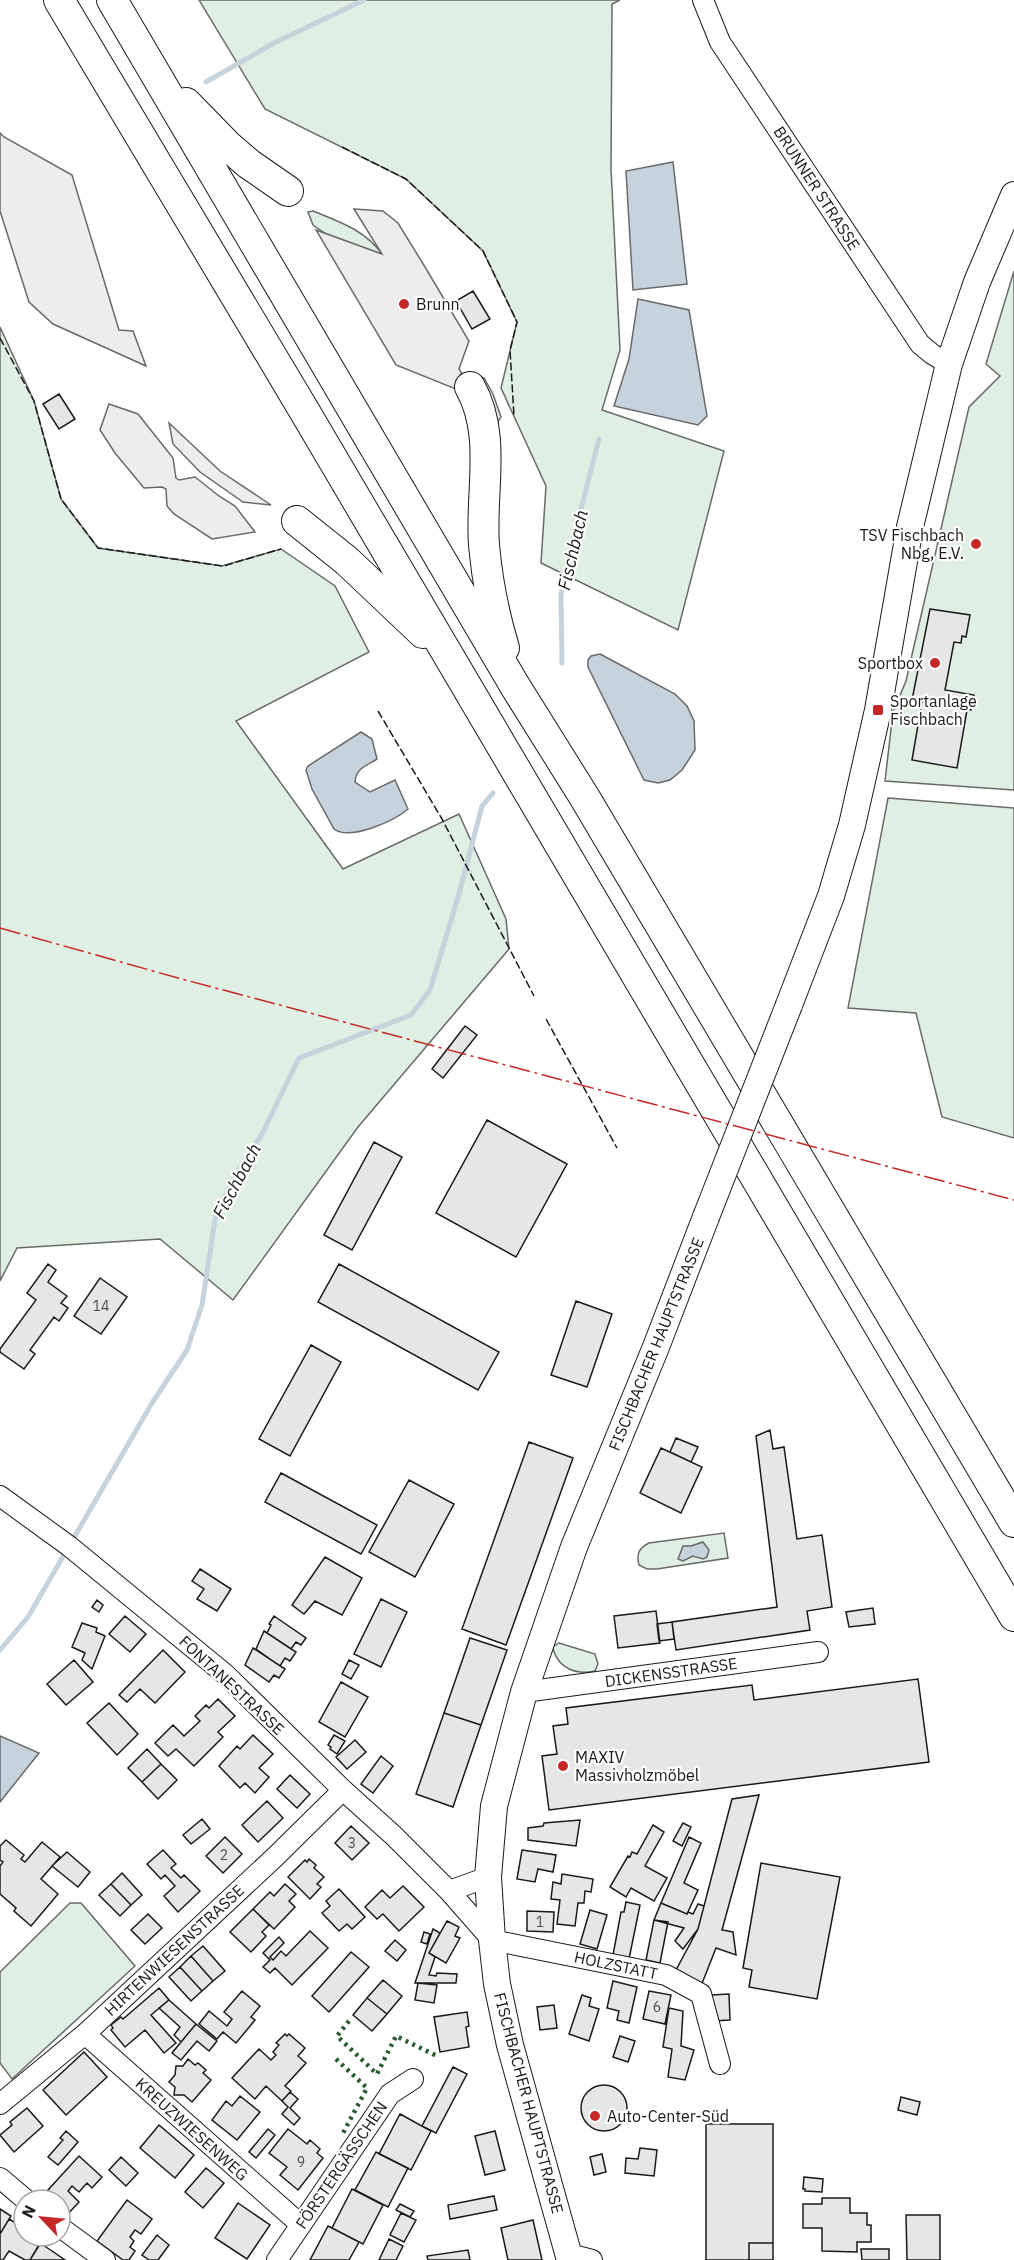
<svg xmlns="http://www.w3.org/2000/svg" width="1014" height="2260" viewBox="0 0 1014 2260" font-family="'IBM Plex Sans',sans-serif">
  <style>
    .green { fill: #e0efe3; stroke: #6a6a6a; stroke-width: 1.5 }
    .parking { fill: #ededed; stroke: #6a6a6a; stroke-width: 1.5 }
    .water { fill: #c6d2dc; stroke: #6a6a6a; stroke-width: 1.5 }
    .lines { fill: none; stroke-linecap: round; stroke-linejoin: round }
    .stream { stroke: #c6d2dc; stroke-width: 5 }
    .building { fill: #e6e6e6; stroke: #1a1a1a; stroke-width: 1.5 }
    .minor-casing { stroke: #1a1a1a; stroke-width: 22 }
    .major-casing { stroke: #1a1a1a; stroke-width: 28 }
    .highway-casing { stroke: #1a1a1a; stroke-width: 32 }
    .minor { stroke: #fff; stroke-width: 20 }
    .major { stroke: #fff; stroke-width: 26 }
    .highway { stroke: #fff; stroke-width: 30 }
    .major-bridge-casing { stroke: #1a1a1a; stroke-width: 28; stroke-linecap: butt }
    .major-bridge { stroke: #fff; stroke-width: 26 }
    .hedge { stroke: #2b5a34; stroke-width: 4.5; stroke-dasharray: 3 4.5; stroke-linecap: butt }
    .fence { stroke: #1a1a1a; stroke-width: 1.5; stroke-dasharray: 8 3; stroke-linecap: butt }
    .power { stroke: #c62828; stroke-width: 1.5; stroke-dasharray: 21 4.5 3 4.5; stroke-linecap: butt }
    .poi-dot { fill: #c62828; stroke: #fff; stroke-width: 2 }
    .labels { text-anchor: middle; stroke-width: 4.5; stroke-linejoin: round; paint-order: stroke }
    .number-label { font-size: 14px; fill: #4d4d4d }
    .street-label { font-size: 16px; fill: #1a1a1a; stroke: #fff }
    .poi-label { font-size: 16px; fill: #1a1a1a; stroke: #fff; text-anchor: start }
    .water-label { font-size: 18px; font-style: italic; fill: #1a1a1a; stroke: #fff }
  </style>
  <rect width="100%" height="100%" fill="#fff"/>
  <path class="green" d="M199 0H620L612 4 611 169 620 350 602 410 724 451 678 630 541 563 546 486 501 388 517 322 483 251 406 179 265 109Z
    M313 211C340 222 365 230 383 255L326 234 313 225 308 212Z
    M1014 271V790L885 781 893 712 906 681 969 407 1000 376 986 364Z
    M0 327 34 401 61 499 98 548 222 566 281 549 335 586 369 652 236 721 343 869 459 814 506 919 509 949 358 1127 233 1300 160 1239 17 1248 0 1281Z
    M888 798 1014 808V1138L942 1117 916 1013 848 1008Z
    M724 1533 728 1558 657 1569H647L639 1565C636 1554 639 1548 649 1543Z
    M559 1643 595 1654 598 1664 595 1671C576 1675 559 1669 553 1649V1647Z
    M70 1903H81L135 1966 12 2079 0 2063V1972Z"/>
  <path class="parking" d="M0 133 4 137 72 175 119 330 133 331 146 366 53 324 29 302 0 211Z
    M354 209 383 211 398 223 425 267 469 341 459 369 469 385 468 374 484 378 493 394 501 417 493 430 466 393 396 365 316 230 382 254Z
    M109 404 138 414 173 458 176 478 179 480 195 477 219 496 235 506 255 532 212 539 174 514 167 506 166 489 162 487 144 488 115 453 100 430Z
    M169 423 220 471 271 505 243 502 200 472 173 444Z"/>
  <path class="water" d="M673 162 687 284 633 290 626 171Z
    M638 299 689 310 707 416 698 425 614 406 629 359Z
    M600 654 675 694 687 706 694 721 695 750 682 770 670 780 658 783 644 780 588 667V660L591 656Z
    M361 732 372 739 377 759C366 766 356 768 355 782L370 792 395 780 408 809C394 821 350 841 334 829L312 789 306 770 308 766Z
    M703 1542 709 1550 707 1557 703 1559 693 1556 683 1561 678 1559 683 1546H691Z
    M0 1736 39 1753 0 1802Z"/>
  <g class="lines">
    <path class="stream" d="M206 82 274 43 364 0
      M562 663 561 595 575 532 599 439
      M0 1650 28 1617 152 1403 187 1350 202 1305 216 1213 243 1162 261 1136 299 1058 411 1015 430 990 459 894 482 806 493 793"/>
  </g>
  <path class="building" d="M473 291 490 319 472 329 456 301Z
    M59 394 75 419 59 429 43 404Z
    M930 609 970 615 966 637 962 636 961 643 954 642 945 690 974 695 971 710 912 700Z
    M922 702 967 710 957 768 912 760Z
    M465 1026 477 1035 443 1078 432 1069Z
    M487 1120 567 1164 516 1257 436 1213Z
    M374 1142 402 1157 352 1250 324 1235Z
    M48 1264 56 1270 48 1282 67 1296 61 1303 68 1308 59 1321 54 1317 30 1350 35 1354 24 1369 0 1352V1349L36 1300 27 1293Z
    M339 1264 499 1352 478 1390 318 1302Z
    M100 1278 127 1297 101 1334 74 1316Z
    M576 1301 612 1314 587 1387 551 1375Z
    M311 1345 341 1362 290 1456 259 1439Z
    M770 1430 773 1449 784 1447 797 1539 822 1535 832 1607 807 1611 810 1630 676 1650 672 1622 777 1607 756 1436Z
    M676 1438 698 1447 691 1462 670 1452Z
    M529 1442 573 1458 506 1645 462 1629Z
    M661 1448 702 1467 681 1513 640 1493Z
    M281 1473 377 1525 361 1554 265 1502Z
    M409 1480 454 1504 415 1577 369 1552Z
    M325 1557 362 1578 342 1615 315 1601 304 1614 292 1605Z
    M200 1569 231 1589 217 1611 197 1599 204 1589 192 1581Z
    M381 1599 407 1612 381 1667 354 1654Z
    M97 1600 103 1605 99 1612 92 1607Z
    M873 1608 875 1624 849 1627 846 1612Z
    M656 1611 660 1643 618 1648 614 1616Z
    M125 1616 146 1634 130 1652 109 1634Z
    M274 1616 306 1638 301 1645 296 1642 291 1649 267 1633 271 1625 269 1624Z
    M672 1622 674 1639 659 1641 657 1624Z
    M82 1623 97 1628 96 1632 105 1636 92 1669 82 1660 85 1653 72 1647Z
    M264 1631 296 1652 290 1661 285 1658 280 1666 256 1649Z
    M470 1638 507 1650 481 1725 444 1713Z
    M253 1648 285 1669 279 1678 274 1675 269 1682 245 1665Z
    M163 1650 185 1672 155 1703 140 1689 127 1702 119 1695Z
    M74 1660 93 1682 66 1705 47 1684Z
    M349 1660 359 1665 351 1679 342 1674Z
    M918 1679 929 1762 549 1810 542 1756 557 1754 553 1726 568 1724 566 1708 752 1685 754 1700Z
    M341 1682 368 1697 345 1737 319 1722Z
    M218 1699 235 1716 218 1732 223 1737 194 1766 176 1749 168 1756 155 1743 173 1725 184 1736 200 1721 195 1716 206 1705 209 1708Z
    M109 1703 138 1734 117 1755 87 1723Z
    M444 1713 481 1725 453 1807 416 1794Z
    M253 1735 273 1754 259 1768 269 1777 255 1793 245 1783 240 1788 219 1766 237 1746 240 1749Z
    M334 1735 345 1741 337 1754 330 1749 331 1747 328 1745Z
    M355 1740 366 1752 347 1769 336 1757Z
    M147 1749 161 1764 142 1782 128 1768Z
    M381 1756 393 1766 373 1793 361 1784Z
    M161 1764 177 1780 158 1799 142 1782Z
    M290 1775 310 1794 297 1808 277 1789Z
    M759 1795 722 1930 733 1932 736 1955 716 1948 701 1986 676 1970 698 1929 732 1799Z
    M267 1801 283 1818 258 1842 242 1825Z
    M202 1819 210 1829 191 1844 183 1835Z
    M580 1820 576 1846 528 1840V1828L543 1826 544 1823Z
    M683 1823 691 1827 682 1846 673 1841Z
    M653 1825 664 1832 645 1866 667 1878 654 1901 631 1888 626 1897 610 1887 628 1856 630 1857 632 1852 637 1854Z
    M351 1826 369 1843 352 1860 335 1843Z
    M225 1837 242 1854 223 1873 206 1856Z
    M689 1837 701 1843 684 1883 698 1890 687 1914 661 1903Z
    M6 1840 24 1855 21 1859 25 1862 42 1842 60 1857 41 1879 58 1894 31 1926 14 1911 16 1908 0 1894V1866L3 1862 0 1860V1846Z
    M163 1850 176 1864 171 1868 181 1878 184 1875 200 1891 178 1912 164 1896 175 1886 165 1875 161 1879 147 1864Z
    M522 1850 556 1855 553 1872 538 1869 535 1882 517 1879Z
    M67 1852 90 1872 78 1887 52 1866Z
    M309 1859 316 1865 314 1868 324 1877 317 1884 321 1887 310 1899 288 1877 305 1860 307 1862Z
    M761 1863 840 1877 817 1999 749 1987 752 1970 743 1968Z
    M122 1873 142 1895 131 1905 111 1884Z
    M562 1874 593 1879 591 1892 585 1891 584 1903H578L575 1926 557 1924 560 1900 551 1899 553 1882 561 1884Z
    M111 1884 131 1905 120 1916 99 1895Z
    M285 1884 296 1894 289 1901 295 1907 274 1929 253 1909 270 1892 274 1896Z
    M403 1886 424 1907 399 1931 383 1914 377 1919 365 1907 382 1890 390 1898Z
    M339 1889 365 1917 352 1929 347 1924 339 1931 322 1913 330 1906 326 1901Z
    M626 1902 640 1905 629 1959 613 1955 621 1912H624Z
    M661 1903 687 1914 688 1912 693 1914 698 1904 704 1906 698 1929 683 1949 675 1941 684 1928 654 1920Z
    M253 1909 269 1925 262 1932 266 1936 251 1952 230 1932Z
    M590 1910 607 1915 597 1949 580 1944Z
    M527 1911 554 1912 553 1932 527 1931Z
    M148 1914 162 1928 145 1944 131 1930Z
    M654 1920 668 1922 660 1963 646 1960Z
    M447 1921 459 1927 455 1936 460 1938 446 1963 429 1953Z
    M433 1929 440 1933 429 1953 435 1957 429 1975 436 1976 437 1973 457 1974 456 1983H415Z
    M310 1931 328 1948 292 1985 275 1968 270 1973 263 1967 270 1960 263 1953 279 1937 284 1943 270 1957 273 1960 281 1951 286 1956Z
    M424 1932 430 1934 427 1944 421 1942Z
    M395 1940 406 1950 397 1961 385 1951Z
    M203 1946 225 1971 213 1981 191 1956Z
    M351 1952 369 1967 329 2012 312 1996Z
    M191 1956 213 1981 202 1991 180 1967Z
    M180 1967 202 1991 191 2001 169 1977Z
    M383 1980 402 1996 387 2014 367 1998Z
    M613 1981 637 1987 629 2023 617 2020 619 2011 607 2008Z
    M418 1983 437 1985 434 2003 415 2000Z
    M159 1988 169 2000 151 2015 176 2043 164 2053 145 2030 125 2047 111 2030 113 2028 111 2025 121 2017 123 2019Z
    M242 1991 260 2006 251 2017 255 2020 236 2043 223 2032 217 2039 199 2024 209 2011 227 2026 232 2019 224 2012Z
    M649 1991 671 1995 665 2024 643 2019Z
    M729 1994 730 2020 712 2021V1995Z
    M582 1995 591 1998 589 2006 599 2009 589 2041 569 2034Z
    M367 1998 387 2014 372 2031 353 2015Z
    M169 2000 196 2024 181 2042 174 2035 180 2027 159 2008Z
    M554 2005 557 2028 540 2030 537 2007Z
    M669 2008 683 2011 681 2046 694 2050 685 2080 668 2077 672 2049 663 2047Z
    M467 2012 469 2026 466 2027 469 2047 440 2052 434 2017Z
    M196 2024 217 2041 209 2051 197 2041 181 2060 172 2053Z
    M285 2034 287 2036 289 2034 305 2048 298 2056 306 2063 285 2086 291 2091 282 2101 266 2086 255 2099 232 2078 259 2049 271 2060 276 2055 273 2052 279 2045 276 2043Z
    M620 2036 635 2041 628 2062 613 2057Z
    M84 2052 107 2077 66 2115 43 2090Z
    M188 2059 195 2065 198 2063 206 2070 203 2073 211 2080 192 2102 184 2095H174L175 2087 169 2082 175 2075 176 2066H183Z
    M453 2067 467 2074 436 2133 422 2126Z
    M581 2108a23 23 0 1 1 46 0a23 23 0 1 1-46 0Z
    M290 2092 298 2099 290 2108 300 2118 294 2125 282 2114 288 2107 282 2101Z
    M240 2096 260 2112 237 2140 212 2120 226 2101 232 2106Z
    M901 2097 920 2102 917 2115 898 2110Z
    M27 2108 43 2126 14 2152 0 2135 12 2125 10 2122Z
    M400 2114 431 2131 411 2170 379 2154Z
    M706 2124H773V2243H749V2260H706Z
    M159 2125 194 2155 175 2178 140 2148Z
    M268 2129 275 2135 256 2158 249 2152Z
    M288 2129 307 2144 310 2140 320 2149 317 2153 323 2158 298 2190 280 2175 287 2167 269 2153Z
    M66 2131 78 2142 58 2165 48 2157 63 2140 60 2138Z
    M495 2131 505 2170 485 2175 475 2136Z
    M640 2148 657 2150 654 2176 625 2173 626 2158 638 2159Z
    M376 2152 408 2168 388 2207 355 2190Z
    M602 2154 606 2172 594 2175 590 2157Z
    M79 2156 102 2177 92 2188 87 2183 79 2192 72 2186 68 2191 79 2202 65 2217 60 2213V2200H50L54 2196 48 2190Z
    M121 2157 138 2173 126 2186 109 2170Z
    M206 2168 224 2183 203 2208 185 2192Z
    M804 2177 823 2179 822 2192 805 2191V2189H803Z
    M352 2189 383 2205 363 2244 332 2228Z
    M494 2196 497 2210 450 2219 448 2205Z
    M822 2198H850V2213H867V2225H871V2242H857V2252L822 2251V2228H803V2204H822Z
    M127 2200 152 2219 141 2234 135 2230 130 2237 134 2241 130 2247 135 2251 129 2260H123L97 2241Z
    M238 2203 270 2225 247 2259 215 2238Z
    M400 2204 414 2211 410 2217 396 2210Z
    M0 2209 11 2216 0 2234Z
    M401 2213 416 2220 404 2242 390 2235Z
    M906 2215H940V2260H907Z
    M9 2219 24 2228V2236H34L42 2241 30 2260H25L9 2251 3 2260H0V2234Z
    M533 2220 542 2260H508L501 2228Z
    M328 2226 359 2242 349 2260H310Z
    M157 2235 169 2245 158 2260H149L142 2255Z
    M389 2239 403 2246 396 2260H379Z
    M40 2243 55 2253 65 2260H30Z
    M749 2243H773V2260H749Z
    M861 2249H889V2260H862Z
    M468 2250 470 2260H428L427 2256Z"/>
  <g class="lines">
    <g class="minor-casing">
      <path id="minor" d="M703 0 720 42 920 344 932 354 949 364
        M0 1496 69 1546 225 1674 343 1790 394 1836 449 1891 492 1940 666 1975 701 1994 720 2064
        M524 1692 818 1652
        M449 1891 488 1877
        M85 2034 300 2224
        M0 2104 85 2034 275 1857 343 1790
        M0 2178 26 2200
        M60 2227 105 2260
        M569 2254 592 2260
        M277 2260 390 2094 413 2079"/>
    </g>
    <g class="major-casing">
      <path id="major" d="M789 1005 831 896 852 825 878 710 910 527 949 364 977 282 1014 195
        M570 2260 510 2045 497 1984 492 1940 488 1877 494 1806 524 1692 574 1547 656 1347 706 1217"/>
    </g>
    <g class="highway-casing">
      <path id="highway" d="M59 0 305 412 1014 1616
        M112 0 515 686 585 798 1014 1522
        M186 103 228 146 249 164 288 191
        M470 387C497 435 480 492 484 545 487 579 494 615 504 648
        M297 521 347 561 423 633"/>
    </g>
    <use href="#minor" class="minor"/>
    <use href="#major" class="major"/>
    <use href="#highway" class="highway"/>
    <g class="major-bridge-casing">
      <path id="major-bridge" d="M706 1217 789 1005"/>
    </g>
    <use href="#major-bridge" class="major-bridge"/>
    <path class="hedge" d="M349 2021 337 2036 377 2074 396 2036 437 2056
      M336 2059 367 2088 343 2133"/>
    <path class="fence" d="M342 147 406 179 483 251 517 322 510 350 514 416
      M0 338 34 401 61 499 98 548 223 566 281 549
      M378 711 442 819 534 996
      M546 1019 617 1148"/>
    <path class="power" d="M0 928 178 978 1014 1200"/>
  </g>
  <g class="poi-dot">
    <circle cx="404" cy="304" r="6"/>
    <circle cx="976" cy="544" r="6"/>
    <circle cx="935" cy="663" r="6"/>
    <rect x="872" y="704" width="12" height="12" rx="3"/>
    <circle cx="563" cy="1766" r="6"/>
    <circle cx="595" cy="2116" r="6"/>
  </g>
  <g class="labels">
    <g class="number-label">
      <text x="101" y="1311">14</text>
      <text x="352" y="1848">3</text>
      <text x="224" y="1860">2</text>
      <text x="540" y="1927">1</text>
      <text x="657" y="2012">6</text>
      <text x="301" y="2167">9</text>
    </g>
    <g class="street-label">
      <text transform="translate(817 188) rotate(57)" y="6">BRUNNER STRASSE</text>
      <text transform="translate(656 1344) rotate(-68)" y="6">FISCHBACHER HAUPTSTRASSE</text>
      <text transform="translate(671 1672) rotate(-8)" y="6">DICKENSSTRASSE</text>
      <text transform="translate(232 1685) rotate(43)" y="6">FONTANESTRASSE</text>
      <text transform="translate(174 1950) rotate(-43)" y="6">HIRTENWIESENSTRASSE</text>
      <text transform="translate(616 1965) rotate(12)" y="6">HOLZSTATT</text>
      <text transform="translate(529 2103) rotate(75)" y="6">FISCHBACHER HAUPTSTRASSE</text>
      <text transform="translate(192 2129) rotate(42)" y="6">KREUZWIESENWEG</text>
      <text transform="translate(341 2165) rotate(-56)" y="6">FÖRSTERGÄSSCHEN</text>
    </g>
    <g class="poi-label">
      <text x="416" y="310">Brunn</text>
      <text x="964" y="541" text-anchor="end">TSV Fischbach<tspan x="964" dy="18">Nbg, E.V.</tspan></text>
      <text x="923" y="669" text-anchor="end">Sportbox</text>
      <text x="890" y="707">Sportanlage<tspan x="890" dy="18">Fischbach</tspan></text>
      <text x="575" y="1763">MAXIV<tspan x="575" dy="18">Massivholzmöbel</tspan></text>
      <text x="607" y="2122">Auto-Center-Süd</text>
    </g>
    <g class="water-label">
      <text transform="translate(573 550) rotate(-77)" y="6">Fischbach</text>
      <text transform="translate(237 1181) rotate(-62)" y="6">Fischbach</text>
    </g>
  </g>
  <g transform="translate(42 2218) rotate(296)"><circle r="28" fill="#ffffff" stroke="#a3a3a3" stroke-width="1.5"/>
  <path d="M0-4.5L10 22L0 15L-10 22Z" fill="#c62828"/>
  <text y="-9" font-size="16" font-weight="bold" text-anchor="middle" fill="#1a1a1a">N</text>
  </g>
</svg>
